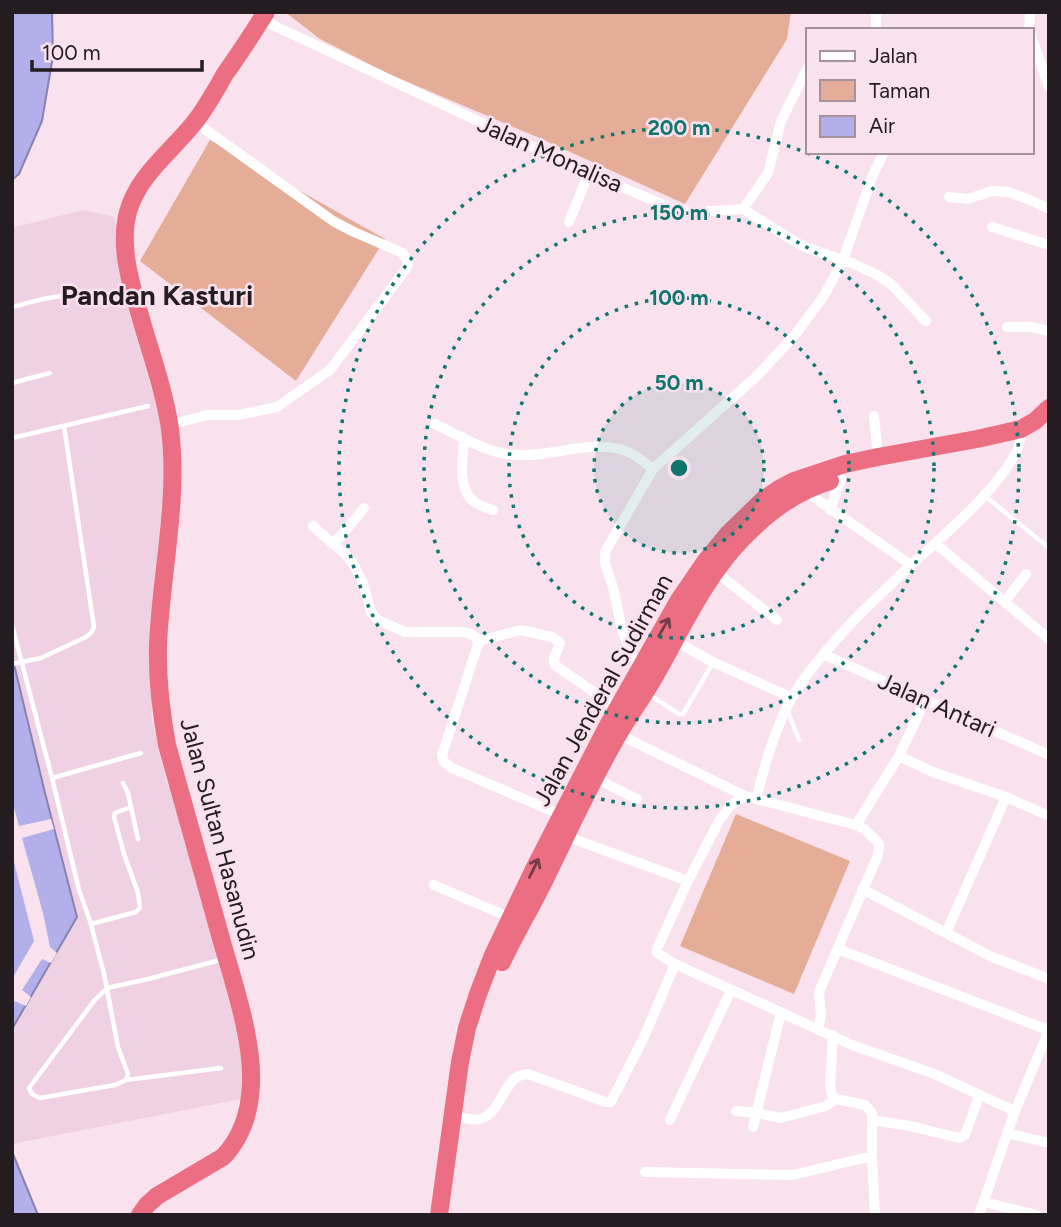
<svg xmlns="http://www.w3.org/2000/svg" width="1061" height="1227" viewBox="0 0 1061 1227" font-family="Figtree,sans-serif">
  <style>
    .built { fill: #f0d1e3 }
    .green { fill: #e5ac98 }
    .water { fill: #b2afea; stroke: #8783ae; stroke-width: 2 }
    .pier { fill: #f9e1ee }
    .lines { fill: none; stroke-linecap: round; stroke-linejoin: round }
    .lane { stroke: #fff; stroke-width: 4.5 }
    .street { stroke: #fff; stroke-width: 10 }
    .highway { stroke: #eb6e83; stroke-width: 18 }
    .oneway { stroke: #743d48 }
    .ring { fill: none; stroke: #0f766e; stroke-width: 3.5; stroke-dasharray: 3.5 7 }
    .labels { text-anchor: middle; stroke-width: 5; stroke-linejoin: round; paint-order: stroke }
    .street-label { font-size: 24px; fill: #241c21; stroke: #f9e1ee }
    .quarter-label { font-size: 28px; font-weight: bold; fill: #241c21; stroke: #f9e1ee }
    .centre { fill: #0f766e; stroke: #f9e1ee; stroke-width: 3.5 }
    .ring-label { font-size: 21px; text-anchor: middle; font-weight: bold; fill: #0f766e; stroke: #f9e1ee; stroke-width: 5; stroke-linejoin: round; paint-order: stroke }
  </style>
  <rect width="100%" height="100%" fill="#f9e1ee"/>
  <path class="built" d="M83 210 115 217 116 251 125 299 158 410 164 442 167 465 151 715 166 781 176 804 237 1020 246 1098 12 1144V1029L77 917 45 793 12 656V228Z"/>
  <path class="green" d="M285 12H791L787 39 685 204 537 137 389 74 320 39Z
    M210 140 385 239 296 381 140 261Z
    M736 814 850 861 794 994 680 946Z"/>
  <path class="water" d="M12 12H52L53 56 42 121 19 174 12 180Z
    M12 656 45 793 77 917 12 1029Z
    M12 1152 13 1154 38 1215H12Z"/>
  <path class="pier" d="M12 801 19 826 51 819 54 829 22 838 43 913 50 947 57 953 51 963 42 959 22 990 31 997 26 1006 15 1001 12 1006V979L34 941 12 854Z"/>
  <g class="lines">
    <path class="lane" d="M12 307C38 301 72 287 97 304
      M12 383 50 373
      M12 438 148 406
      M985 496 1049 548
      M12 625 52 778 79 890 90 921 104 974 118 1047 128 1074 126 1080 115 1085 40 1098 32 1094 29 1088 94 1001 107 988 148 979 224 959
      M12 664 41 658 86 637 91 633 94 627 64 426
      M648 694 679 714H683L713 663
      M787 709 799 740
      M52 778 141 753
      M131 807 138 839
      M91 924 136 912 140 908 138 893 124 854 114 817 115 813 131 807 128 793 123 783
      M126 1080 221 1068"/>
    <path class="street" d="M262 20 589 173 671 208 682 211 696 212 743 209 802 246 854 264 879 276 891 284 926 321
      M876 30V12
      M1029 30 1030 12
      M1031 36 1049 87
      M949 197 968 199 992 191 1009 192 1032 201 1049 209
      M743 209 768 173 781 121 807 69
      M569 222 589 173
      M992 227 1049 245
      M1007 327H1031L1049 331
      M874 416 878 457
      M435 424C460 436 488 454 516 455 550 457 586 441 620 449 632 452 643 461 653 469
      M169 425 207 415H239L277 407 330 370 406 269 408 263 403 253 354 232 333 221 195 122
      M464 438C463 458 456 490 476 503 481 506 487 508 493 510
      M805 491 911 565
      M830 510 841 478
      M313 526 347 556 354 565 363 583 371 612 378 620 405 632H462L471 634 477 638 478 644 442 755 444 762 452 768 561 815
      M334 544 364 508
      M936 544 1049 639
      M716 572 777 620
      M1005 601 1026 574
      M478 641 521 630 552 637 558 641 560 643 554 658 555 665 618 709
      M675 641 713 662 792 698
      M825 655 1049 755
      M639 671 627 644 621 626 614 591 605 563V552L653 469 758 375 794 336 824 296 843 260 872 177 884 152
      M618 734 745 796 856 825 864 829 877 841 879 845 878 855 819 992 821 1016 818 1028
      M899 756 933 772 1006 797 946 933
      M595 778 637 799
      M745 796 731 805 720 819 688 881 657 949V953L675 964 852 1045 932 1073 1015 1111
      M1006 797 1049 816
      M756 799C767 758 778 715 803 680 818 660 838 637 855 619 873 601 891 584 909 567 936 542 1027 467 1021 429
      M856 825 899 756 925 701
      M563 835 688 881
      M434 885 511 918
      M862 889 990 956 1049 979
      M838 949 1048 1030
      M833 1035 830 1085 832 1095 836 1099 865 1105 872 1113V1159L875 1215
      M736 1111 757 1113 781 1118 826 1106 836 1099
      M463 1118C468 1118 476 1121 480 1119 499 1114 504 1084 517 1077 520 1075 523 1075 528 1074L606 1102H611L644 1037 675 964
      M670 1120 731 990
      M872 1120 910 1126 959 1138 965 1135 979 1096
      M753 1127 781 1012
      M1007 1133 1049 1143
      M645 1172 793 1175 872 1156
      M984 1202 1037 1215
      M979 1215 1015 1111 1049 1030"/>
    <path class="highway" d="M502 962C515 934 532 906 546 877 569 830 591 781 618 735 628 717 641 700 652 681 680 633 703 579 743 538 767 513 796 491 830 481
      M140 1215 147 1205 157 1196 223 1157C242 1137 250 1111 251 1084 253 1040 234 984 222 942 204 876 185 811 167 745 161 712 157 679 158 645 161 573 179 501 170 429 165 394 153 360 143 326 133 290 118 249 128 212 138 175 171 152 194 123 206 108 215 91 225 74 239 54 253 33 266 12
      M439 1215 460 1062 467 1028 478 994 493 955 534 869 606 729 679 600 705 562 728 534 763 500 779 489 794 481 845 464 878 457 977 439 1021 429 1035 421 1049 408"/>
  </g>
  <defs><path id="oneway-shaft" d="M-6 0H5M1.5-3L5.5 0L1.5 3" fill="none" stroke-width="1.6" stroke-linecap="round" stroke-linejoin="round" transform="scale(1.75)"/></defs>
  <g class="oneway">
    <use href="#oneway-shaft" transform="translate(664 627) rotate(-60)"/>
    <use href="#oneway-shaft" transform="translate(534 868) rotate(-64)"/>
  </g>
  <circle cx="679" cy="468" r="85" fill="#0f766e" fill-opacity=".12"/>
  <g class="ring">
    <circle cx="679" cy="468" r="85"/>
    <circle cx="679" cy="468" r="170"/>
    <circle cx="679" cy="468" r="255"/>
    <circle cx="679" cy="468" r="340"/>
  </g>
  <g class="labels">
    <g class="street-label">
      <text transform="translate(550 154) rotate(24)" y="8">Jalan Monalisa</text>
      <text transform="translate(603 690) rotate(-61)" y="8">Jalan Jenderal Sudirman</text>
      <text transform="translate(937 705) rotate(24)" y="8">Jalan Antari</text>
      <text transform="translate(220 839) rotate(75)" y="8">Jalan Sultan Hasanudin</text>
    </g>
    <g class="quarter-label">
      <text x="157" y="305">Pandan Kasturi</text>
    </g>
  </g>
  <circle cx="679" cy="468" r="10" class="centre"/>
  <g class="ring-label">
    <text x="679" y="135">200 m</text>
    <text x="679" y="220">150 m</text>
    <text x="679" y="305">100 m</text>
    <text x="679" y="390">50 m</text>
  </g>
  <rect width="1061" height="1227" fill="none" stroke="#241c21" stroke-width="28"/>
  <rect x="806" y="28" width="228" height="126" fill="#f9e1ee" stroke="#a4929c" stroke-width="2"/>
  <rect x="820" y="51" width="35" height="10" fill="#ffffff" stroke="#a4929c" stroke-width="2"/>
  <text x="869" y="63" font-size="21" fill="#241c21">Jalan</text>
  <rect x="820" y="80" width="35" height="21" fill="#e5ac98" stroke="#a4929c" stroke-width="2"/>
  <text x="869" y="98" font-size="21" fill="#241c21">Taman</text>
  <rect x="820" y="116" width="35" height="21" fill="#b2afea" stroke="#a4929c" stroke-width="2"/>
  <text x="869" y="133" font-size="21" fill="#241c21">Air</text>
  <path d="M32 60v10h170v-10" fill="none" stroke="#241c21" stroke-width="3.5"/>
  <text x="42" y="60" font-size="21" fill="#241c21" stroke="#f9e1ee" stroke-width="5" paint-order="stroke">100 m</text>
</svg>
